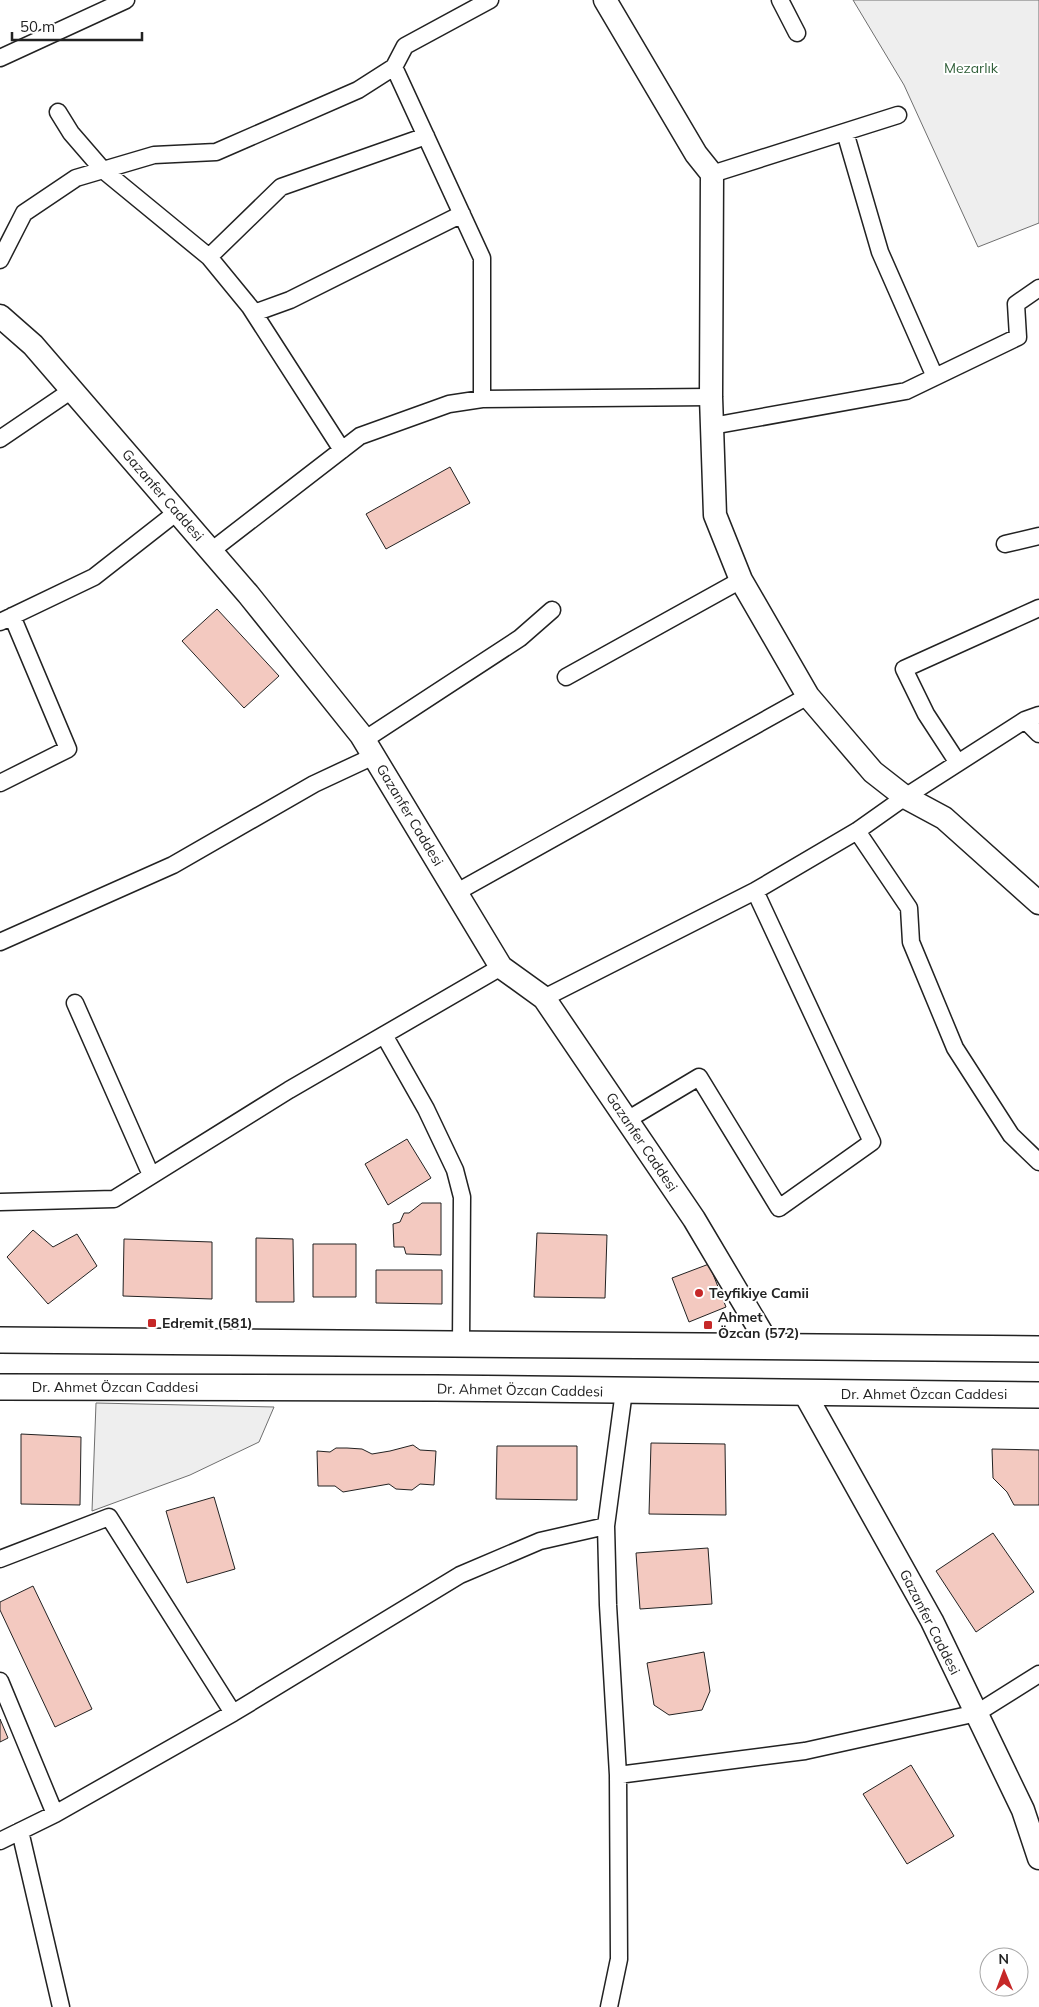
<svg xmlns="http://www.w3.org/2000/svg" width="1039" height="2007" viewBox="0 0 1039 2007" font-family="Mulish,sans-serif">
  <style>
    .green { fill: #eee; stroke: #6f6f6f }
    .building { fill: #f3c9c0; stroke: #222 }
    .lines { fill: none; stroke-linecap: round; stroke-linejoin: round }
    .street-casing { stroke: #222; stroke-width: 19 }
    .secondary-casing { stroke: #222; stroke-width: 25 }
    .primary-casing { stroke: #222; stroke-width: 28 }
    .street { stroke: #fff; stroke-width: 16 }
    .secondary { stroke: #fff; stroke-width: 22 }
    .primary { stroke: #fff; stroke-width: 25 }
    .poi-dot { fill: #c62828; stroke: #fff; stroke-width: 2 }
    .labels { text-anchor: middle; stroke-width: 4; stroke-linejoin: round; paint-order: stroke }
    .park-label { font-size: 14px; fill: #2f5e38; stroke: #fff }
    .street-label { font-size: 14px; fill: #222; stroke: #fff }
    .poi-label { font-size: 14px; font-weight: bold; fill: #222; stroke: #fff; text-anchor: start }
  </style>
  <rect width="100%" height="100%" fill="#fff"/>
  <path class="green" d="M853 0H1039V223L978 247 904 85Z
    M96 1403 274 1407 259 1442 190 1475 92 1511Z"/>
  <path class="building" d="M450 467 470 503 386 549 366 514Z
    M217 609 279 676 244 708 182 641Z
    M407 1139 431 1178 388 1205 365 1164Z
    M422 1203H441V1255L406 1254 404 1247H394L393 1224 400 1222 404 1213H409Z
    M33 1230 53 1247 77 1234 97 1266 48 1304 7 1257Z
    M537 1233 607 1235 605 1298 534 1297Z
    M256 1238 293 1239 294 1302H256Z
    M124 1239 212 1242V1299L123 1296Z
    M313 1244H356V1297H313Z
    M709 1264 726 1307 689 1322 672 1278Z
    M376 1270H442V1304L376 1303Z
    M21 1434 81 1437 80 1505 21 1504Z
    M651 1443 725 1444 726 1515 649 1514Z
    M413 1445 420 1450 436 1451 434 1485 420 1484 412 1490 396 1489 389 1484 343 1492 335 1486H318L317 1451 330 1452 336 1448H347L362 1449 372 1454 390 1451Z
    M497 1446H577V1500L496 1499Z
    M992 1449 1039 1450V1505H1014L1007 1492 993 1478Z
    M214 1497 235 1569 187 1583 166 1511Z
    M993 1533 1034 1592 976 1632 936 1571Z
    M708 1548 712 1604 640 1609 636 1553Z
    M33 1586 92 1709 55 1727 0 1610V1602Z
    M704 1652 710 1691 702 1710 669 1715 654 1705 647 1663Z
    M0 1719 8 1738 0 1742Z
    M911 1765 954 1836 907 1864 863 1794Z"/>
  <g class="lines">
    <g class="street-casing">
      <path id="street" d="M780 0 797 33
        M0 58 126 0
        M394 67 482 258V399
        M58 112 71 133 103 170 209 257 250 307 342 450
        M845 132 880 252 935 377
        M712 174 898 115
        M209 257 281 187 426 136
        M0 260 24 213 76 178 154 155 216 152 358 90 394 67 405 46 490 0
        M254 313 290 300 462 214
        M712 426 906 391 1018 337 1016 304 1039 288
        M0 439 72 390
        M1005 544 1039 536
        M211 551 360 436 449 404 482 399 711 397
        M0 622 94 577 177 512
        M566 677 741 580
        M1025 720 1039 734
        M364 740 520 638 552 610
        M958 763 926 714 904 669 1039 608
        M0 783 68 749 12 616
        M857 831 909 908 911 942 955 1048 1011 1135 1039 1162
        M457 892 808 696
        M0 942 173 865 314 784 374 756
        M544 998 755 891 857 831 905 797 1025 720 1039 715
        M75 1003 151 1175
        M384 1035 426 1109 455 1170 462 1197 461 1344
        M627 1120 699 1077 779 1208 872 1142 755 891
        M0 1202 114 1199 289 1090 501 967
        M0 1559 109 1517 233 1713
        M0 1681 55 1814
        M618 1775 805 1751 977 1713 1039 1674
        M20 1831 61 2007
        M0 1841 55 1814 233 1713 460 1575 540 1541 606 1526
        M609 2007 619 1959 618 1775 608 1605 606 1526 624 1391"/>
    </g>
    <g class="secondary-casing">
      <path id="secondary" d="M605 0 696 154 712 174 711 397 715 515 741 580 808 696 873 772 905 797 944 818 1039 903
        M0 316 33 345 248 594 361 735 501 967 544 998 694 1219 770 1347
        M805 1394 932 1621 1023 1810 1039 1858"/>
    </g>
    <g class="primary-casing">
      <path id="primary" d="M0 1340 1039 1349
        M0 1387 435 1388 1039 1395"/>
    </g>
    <use href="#street" class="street"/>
    <use href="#secondary" class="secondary"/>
    <use href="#primary" class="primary"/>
  </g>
  <g class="poi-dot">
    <circle cx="699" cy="1293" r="5"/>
    <rect x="147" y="1318" width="10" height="10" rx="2.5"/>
    <rect x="703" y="1320" width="10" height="10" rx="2.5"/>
  </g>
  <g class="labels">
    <g class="park-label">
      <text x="971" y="73">Mezarlık</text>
    </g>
    <g class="street-label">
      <text transform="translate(163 495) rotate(49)" y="5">Gazanfer Caddesi</text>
      <text transform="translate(410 815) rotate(59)" y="5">Gazanfer Caddesi</text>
      <text transform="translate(642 1142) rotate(56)" y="5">Gazanfer Caddesi</text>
      <text x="115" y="1392">Dr. Ahmet Özcan Caddesi</text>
      <text transform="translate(520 1390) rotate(1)" y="5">Dr. Ahmet Özcan Caddesi</text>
      <text x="924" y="1399">Dr. Ahmet Özcan Caddesi</text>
      <text transform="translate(930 1622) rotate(63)" y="5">Gazanfer Caddesi</text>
    </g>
    <g class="poi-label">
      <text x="709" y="1298">Teyfikiye Camii</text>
      <text x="718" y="1322">Ahmet<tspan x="718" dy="16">Özcan (572)</tspan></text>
      <text x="162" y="1328">Edremit (581)</text>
    </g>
  </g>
  <g transform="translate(1004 1972) rotate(359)"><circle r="24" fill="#ffffff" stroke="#a7a7a7"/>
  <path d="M0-4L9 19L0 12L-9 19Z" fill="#c62828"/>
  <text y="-8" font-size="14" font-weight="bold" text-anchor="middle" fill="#222222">N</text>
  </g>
  <path d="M12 32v8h130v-8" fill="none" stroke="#222222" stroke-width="2.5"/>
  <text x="20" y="32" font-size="15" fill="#222222" stroke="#ffffff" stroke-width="4" paint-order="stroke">50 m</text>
</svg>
